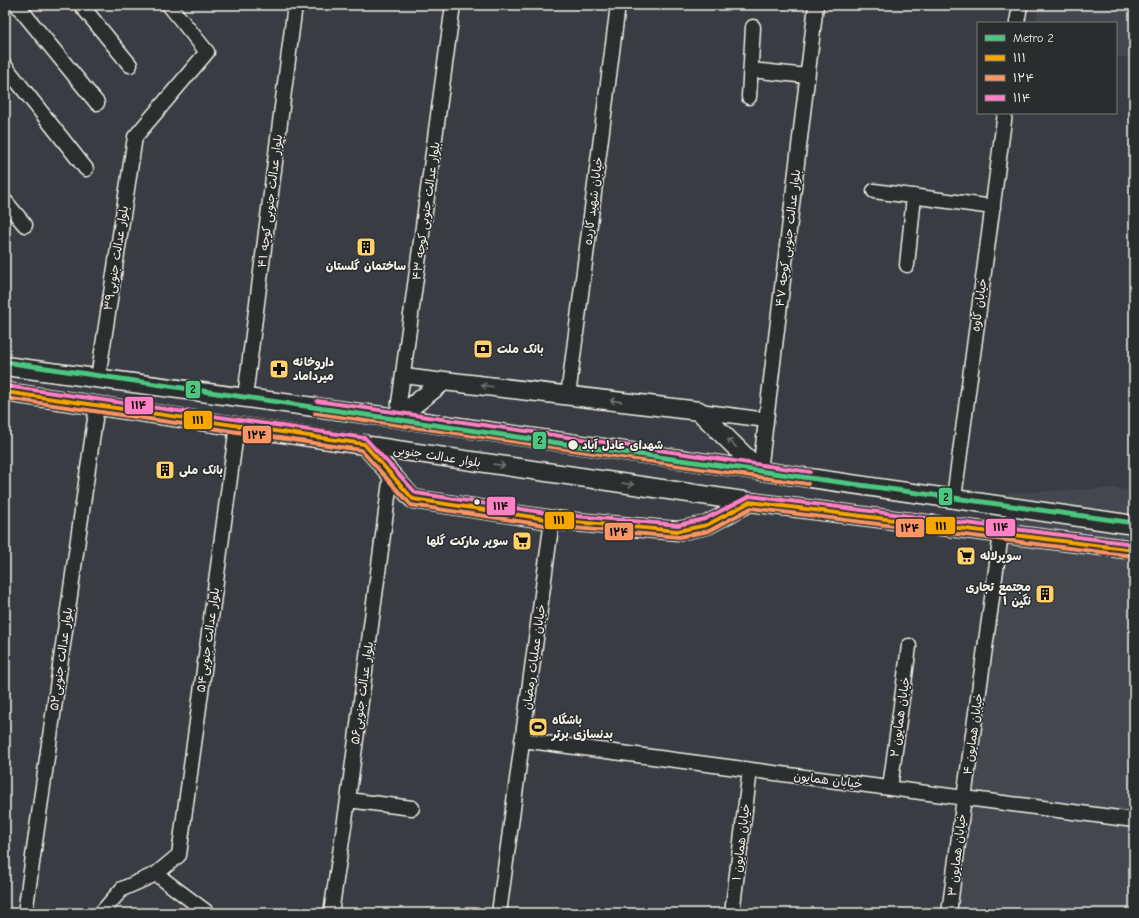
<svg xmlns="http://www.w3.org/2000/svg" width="1139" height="918" viewBox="0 0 1139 918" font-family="'Comic Neue','Playpen Sans Arabic',sans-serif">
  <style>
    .built { fill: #444650 }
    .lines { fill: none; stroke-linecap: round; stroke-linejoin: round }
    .minor-casing { stroke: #f4f1e8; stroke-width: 17 }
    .major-casing { stroke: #f4f1e8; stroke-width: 21 }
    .minor { stroke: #2a2d2e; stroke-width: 14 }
    .major { stroke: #2a2d2e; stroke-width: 18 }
    .bus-1-casing { stroke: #2a2d2e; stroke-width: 7 }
    .bus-2-casing { stroke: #2a2d2e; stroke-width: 7 }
    .bus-3-casing { stroke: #2a2d2e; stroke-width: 7 }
    .bus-1 { stroke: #f7a600; stroke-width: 4 }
    .bus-2 { stroke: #fb9564; stroke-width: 4 }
    .bus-3 { stroke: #ff80c5; stroke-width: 4 }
    .metro-1-casing { stroke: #2a2d2e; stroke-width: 8 }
    .metro-1 { stroke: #4cc780; stroke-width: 5 }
    .oneway { stroke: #71726f }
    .stop-dot { fill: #f4f1e8; stroke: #2a2d2e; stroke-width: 1.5 }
    .labels { text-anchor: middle; stroke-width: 3; stroke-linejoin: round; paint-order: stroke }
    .street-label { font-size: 12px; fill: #f4f1e8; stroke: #2a2d2e }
    .poi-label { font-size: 12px; font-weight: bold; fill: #f4f1e8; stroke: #2a2d2e; text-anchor: start }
    .stop-label { font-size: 12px; font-weight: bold; fill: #f4f1e8; stroke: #2a2d2e; text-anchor: start }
    .line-badge { stroke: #2a2d2e; stroke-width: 1.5 }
    .pale-badge-label { font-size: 11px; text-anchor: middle; font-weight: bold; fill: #111 }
  </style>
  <rect width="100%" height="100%" fill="#393c42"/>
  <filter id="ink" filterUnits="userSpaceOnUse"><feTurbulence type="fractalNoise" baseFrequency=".025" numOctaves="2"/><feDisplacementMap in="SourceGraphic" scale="8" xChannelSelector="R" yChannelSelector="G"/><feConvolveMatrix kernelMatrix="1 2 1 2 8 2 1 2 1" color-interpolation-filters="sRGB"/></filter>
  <g filter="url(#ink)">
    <path class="built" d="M1038 5H1134V59L1116 56V23H1036Z
      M1114 488 1134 491V913H940L1008 493Z"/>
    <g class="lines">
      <g class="minor-casing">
        <path id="minor" d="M17 5 97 103
          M81 5 130 65
          M1017 23 1020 5
          M5 66 86 169
          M751 70 807 76
          M749 97 753 27
          M874 191 993 207
          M5 201 25 225
          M907 265 914 196
          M404 376 444 381
          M98 378 135 137 207 52 169 5
          M568 396 618 5
          M245 397 295 5
          M699 411 766 420
          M397 418 453 5
          M760 471 816 5
          M954 498 1005 113
          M522 740 1134 820
          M890 788 909 646
          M348 800 412 808
          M156 874 208 913
          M25 913 97 405
          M101 913 122 889 156 874 179 855 237 426
          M331 913 348 800 391 474
          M499 913 552 520
          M732 913 750 770
          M949 913 964 798 1001 534"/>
      </g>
      <g class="major-casing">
        <path id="major" d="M5 366 397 418 1134 525
          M5 392 750 502 1134 550
          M397 418 444 381 699 411 760 471
          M364 444 413 499 552 520 678 531 707 525 750 502"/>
      </g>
      <use href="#minor" class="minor"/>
      <use href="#major" class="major"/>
      <g class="bus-1-casing">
        <path id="bus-1" d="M5 392 364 444 413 499 552 520 678 531 707 525 750 502 1134 550
          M316 407 809 478"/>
      </g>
      <g class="bus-2-casing">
        <path id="bus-2" d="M5 398 361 450 411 505 551 526 679 537 709 531 751 508 1133 556
          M315 413 808 484"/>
      </g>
      <g class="bus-3-casing">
        <path id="bus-3" d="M6 386 365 438 416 493 553 514 678 525 705 519 750 496 1134 544
          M317 401 810 472"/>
      </g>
      <use href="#bus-1" class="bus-1"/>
      <use href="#bus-2" class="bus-2"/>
      <use href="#bus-3" class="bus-3"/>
      <g class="metro-1-casing">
        <path id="metro-1" d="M5 362 572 445 1134 523"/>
      </g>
      <use href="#metro-1" class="metro-1"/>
    </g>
    <defs><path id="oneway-shaft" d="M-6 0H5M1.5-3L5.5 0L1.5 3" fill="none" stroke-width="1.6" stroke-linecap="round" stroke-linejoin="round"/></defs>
    <g class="oneway">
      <use href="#oneway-shaft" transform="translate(487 386) rotate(-173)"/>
      <use href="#oneway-shaft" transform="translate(616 401) rotate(-173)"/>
      <use href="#oneway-shaft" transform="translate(732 443) rotate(-136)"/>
      <use href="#oneway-shaft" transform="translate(499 465) rotate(8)"/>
      <use href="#oneway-shaft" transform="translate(628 484) rotate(8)"/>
    </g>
  </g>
  <defs>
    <g id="building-square" transform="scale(1)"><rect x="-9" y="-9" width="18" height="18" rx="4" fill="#ffd166" stroke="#2a2d2e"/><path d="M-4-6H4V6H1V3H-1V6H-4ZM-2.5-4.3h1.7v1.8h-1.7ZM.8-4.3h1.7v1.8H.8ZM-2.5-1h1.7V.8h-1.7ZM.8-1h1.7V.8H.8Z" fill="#111"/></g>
    <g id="bank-square" transform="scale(1)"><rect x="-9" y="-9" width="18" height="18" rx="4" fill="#ffd166" stroke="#2a2d2e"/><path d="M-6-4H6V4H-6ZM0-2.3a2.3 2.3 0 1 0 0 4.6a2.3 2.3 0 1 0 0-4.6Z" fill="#111"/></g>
    <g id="pharmacy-square" transform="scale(1)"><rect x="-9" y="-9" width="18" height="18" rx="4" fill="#ffd166" stroke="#2a2d2e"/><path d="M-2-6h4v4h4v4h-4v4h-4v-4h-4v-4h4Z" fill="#111"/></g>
    <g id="supermarket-square" transform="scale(1)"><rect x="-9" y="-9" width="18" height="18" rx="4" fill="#ffd166" stroke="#2a2d2e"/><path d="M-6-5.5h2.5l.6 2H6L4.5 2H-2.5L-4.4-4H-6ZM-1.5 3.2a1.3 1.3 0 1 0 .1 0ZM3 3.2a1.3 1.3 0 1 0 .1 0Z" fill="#111"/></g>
    <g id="stadium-square" transform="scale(1)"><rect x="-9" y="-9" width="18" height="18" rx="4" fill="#ffd166" stroke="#2a2d2e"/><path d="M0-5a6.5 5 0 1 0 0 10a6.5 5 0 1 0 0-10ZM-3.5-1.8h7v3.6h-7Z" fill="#111"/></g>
  </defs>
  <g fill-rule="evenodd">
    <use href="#building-square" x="366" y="247"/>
    <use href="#bank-square" x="483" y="349"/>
    <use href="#pharmacy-square" x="279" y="369"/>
    <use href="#building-square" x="165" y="470"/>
    <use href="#supermarket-square" x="522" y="541"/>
    <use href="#supermarket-square" x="966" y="556"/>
    <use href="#building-square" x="1045" y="594"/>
    <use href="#stadium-square" x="538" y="727"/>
  </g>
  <g class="stop-dot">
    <circle cx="573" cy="445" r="5.5"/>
    <circle cx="477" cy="502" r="3.5"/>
  </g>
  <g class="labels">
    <g class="street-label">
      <text transform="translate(270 201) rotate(-83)" y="4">بلوار عدالت جنوبی کوچه ۴۱</text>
      <text transform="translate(593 201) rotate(-83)" y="4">خیابان شهید کارده</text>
      <text transform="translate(426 211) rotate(-82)" y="4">بلوار عدالت جنوبی کوچه ۴۳</text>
      <text transform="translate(788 238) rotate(-83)" y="4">بلوار عدالت جنوبی کوچه ۴۷</text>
      <text transform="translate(116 258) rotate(-81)" y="4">۳۹بلوار عدالت جنوبی</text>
      <text transform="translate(979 305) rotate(-82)" y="4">خیابان کاوه</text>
      <text transform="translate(437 456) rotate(9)" y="4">بلوار عدالت جنوبی</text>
      <text transform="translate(208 640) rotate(-82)" y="4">بلوار عدالت جنوبی۵۴</text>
      <text transform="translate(534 657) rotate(-82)" y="4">خیابان عملیات رمضان</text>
      <text transform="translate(61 659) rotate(-82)" y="4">بلوار عدالت جنوبی۵۲</text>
      <text transform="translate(362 693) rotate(-82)" y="4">بلوار عدالت جنوبی۵۶</text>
      <text transform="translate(900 717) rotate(-82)" y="4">خیابان همایون ۲</text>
      <text transform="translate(973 734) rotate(-82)" y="4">خیابان همایون ۴</text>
      <text transform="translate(828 780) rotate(7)" y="4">خیابان همایون</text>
      <text transform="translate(741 842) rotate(-83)" y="4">خیابان همایون ۱</text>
      <text transform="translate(957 855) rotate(-83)" y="4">خیابان همایون ۳</text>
    </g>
    <g class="poi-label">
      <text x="366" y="270" text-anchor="middle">ساختمان گلستان</text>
      <text x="497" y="353">بانک ملت</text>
      <text x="293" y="366">داروخانه<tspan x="293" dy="14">میرداماد</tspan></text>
      <text x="179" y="474">بانک ملی</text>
      <text x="508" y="545" text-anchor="end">سوپر مارکت گلها</text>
      <text x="980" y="560">سوپرلاله</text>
      <text x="1031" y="591" text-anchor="end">مجتمع تجاری<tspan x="1031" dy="14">نگین ۱</tspan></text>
      <text x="552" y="724">باشگاه<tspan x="552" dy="14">بدنسازی برتر</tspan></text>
    </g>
    <g class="stop-label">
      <text x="582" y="449">شهدای عادل آباد</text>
    </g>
  </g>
  <g class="line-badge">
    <rect x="185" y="380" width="16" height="19" rx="4" fill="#4cc780"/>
    <rect x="124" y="396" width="30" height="19" rx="4" fill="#ff80c5"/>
    <rect x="183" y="410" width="30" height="20" rx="4" fill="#f7a600"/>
    <rect x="242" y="425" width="30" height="19" rx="4" fill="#fb9564"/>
    <rect x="532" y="431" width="15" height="19" rx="4" fill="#4cc780"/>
    <rect x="938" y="487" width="15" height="19" rx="4" fill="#4cc780"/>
    <rect x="486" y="496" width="30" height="20" rx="4" fill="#ff80c5"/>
    <rect x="544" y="511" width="31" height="19" rx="4" fill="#f7a600"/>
    <rect x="925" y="516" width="31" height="19" rx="4" fill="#f7a600"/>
    <rect x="985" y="518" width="31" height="19" rx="4" fill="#ff80c5"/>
    <rect x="895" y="518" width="30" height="20" rx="4" fill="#fb9564"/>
    <rect x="604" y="522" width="30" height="19" rx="4" fill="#fb9564"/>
  </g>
  <g class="pale-badge-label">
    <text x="193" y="393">2</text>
    <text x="139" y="409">۱۱۴</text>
    <text x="198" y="424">۱۱۱</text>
    <text x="257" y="439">۱۲۴</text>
    <text x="540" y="444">2</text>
    <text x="946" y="501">2</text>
    <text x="501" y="510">۱۱۴</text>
    <text x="559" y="524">۱۱۱</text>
    <text x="941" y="530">۱۱۱</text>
    <text x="1001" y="531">۱۱۴</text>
    <text x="910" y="532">۱۲۴</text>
    <text x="619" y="536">۱۲۴</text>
  </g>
  <rect width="1139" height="918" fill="none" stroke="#2a2d2e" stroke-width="20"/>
  <rect x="10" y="10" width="1119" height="898" fill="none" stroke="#f4f1e8" stroke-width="1.5" filter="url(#ink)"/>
  <rect x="977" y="22" width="140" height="92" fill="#2a2d2e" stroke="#7b7b78"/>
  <rect x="985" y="35" width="20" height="6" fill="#4cc780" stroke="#7b7b78"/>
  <text x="1013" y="42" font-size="12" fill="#f4f1e8">Metro 2</text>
  <rect x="985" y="55" width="20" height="6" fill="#f7a600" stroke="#7b7b78"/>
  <text x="1013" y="62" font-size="12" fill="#f4f1e8">۱۱۱</text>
  <rect x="985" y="75" width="20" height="6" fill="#fb9564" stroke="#7b7b78"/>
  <text x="1013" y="82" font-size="12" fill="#f4f1e8">۱۲۴</text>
  <rect x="985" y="95" width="20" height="6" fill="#ff80c5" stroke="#7b7b78"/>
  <text x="1013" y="102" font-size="12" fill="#f4f1e8">۱۱۴</text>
</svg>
